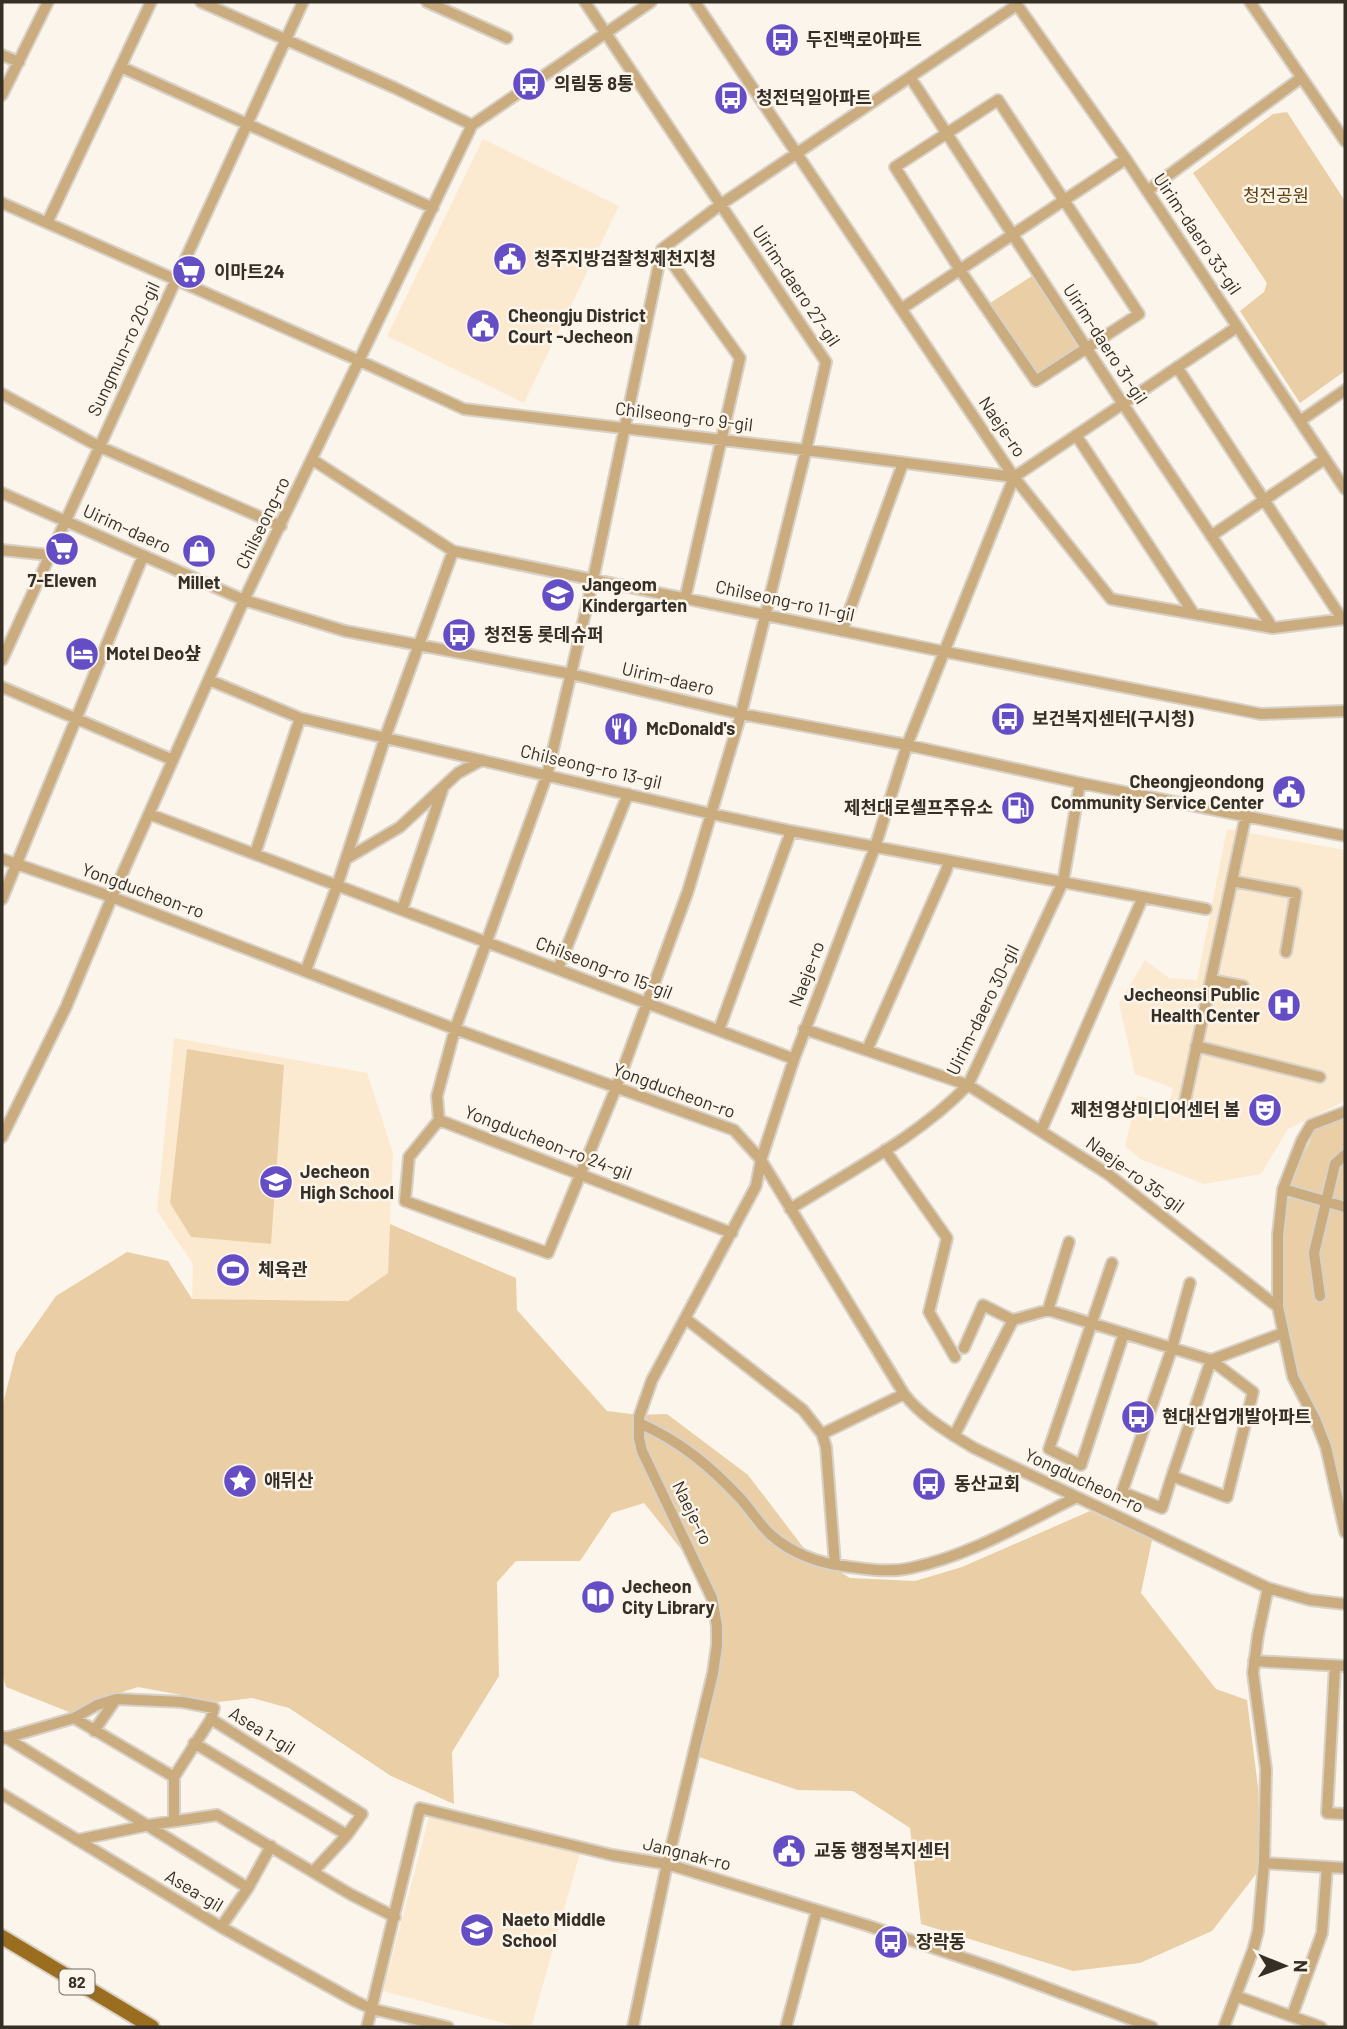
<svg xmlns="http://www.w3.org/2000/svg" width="1347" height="2029" viewBox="0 0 1347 2029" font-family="Barlow,'Noto Sans KR',sans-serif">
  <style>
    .built { fill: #fcead0 }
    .green { fill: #eacfa6 }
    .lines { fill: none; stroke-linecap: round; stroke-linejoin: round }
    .minor-casing { stroke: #d8d1c7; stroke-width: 14 }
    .major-casing { stroke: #d8d1c7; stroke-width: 18 }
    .minor { stroke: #caac7e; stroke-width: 10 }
    .major { stroke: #9a6e1e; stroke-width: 14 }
    .labels { text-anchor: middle; stroke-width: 5; stroke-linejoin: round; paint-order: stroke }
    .shield { fill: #fcf5eb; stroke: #716a60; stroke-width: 2 }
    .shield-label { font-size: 16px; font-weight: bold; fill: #352f25 }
    .poi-label { font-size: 18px; font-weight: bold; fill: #352f25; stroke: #fcf5eb; text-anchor: start }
    .park-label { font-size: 18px; fill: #60430e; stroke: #fcf5eb }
    .street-label { font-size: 18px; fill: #352f25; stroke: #fcf5eb }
  </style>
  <rect width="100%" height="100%" fill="#fcf5eb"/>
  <path class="built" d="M483 139 619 206 524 403 387 336Z
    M1227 829 1345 850V1101L1288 1129 1261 1174 1204 1184 1140 1159 1125 1146 1137 1096 1169 1103 1173 1088 1135 1074 1119 1003 1145 960 1169 978 1197 980Z
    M174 1038 367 1073 393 1153 388 1273 349 1301 192 1299 193 1264 157 1211Z
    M429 1817 580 1853 531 2027H518L383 1991Z"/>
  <path class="green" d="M1287 112 1345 201V371L1300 403 1240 311 1264 292 1267 283 1193 173 1273 114Z
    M1032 276 1078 346 1033 376 987 305Z
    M187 1049 284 1065 271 1244 191 1237 170 1203Z
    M1345 1117V1516L1342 1502 1293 1377 1278 1307 1287 1190 1316 1128Z
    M390 1224 516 1278 517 1310 607 1411 639 1415 667 1414 748 1475 806 1551 850 1578 915 1581 962 1567 1090 1511 1152 1540 1141 1593 1216 1689 1247 1700 1258 1787 1260 1869 1212 1931 1140 1963 1073 1971 921 1924 910 1828 853 1791 798 1790 693 1755 717 1645 702 1575 644 1503 612 1513 580 1561H516L497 1582 499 1676 452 1752 454 1804 391 1776 289 1708 252 1698 219 1702 138 1687 113 1695 74 1714 6 1687 2 1674V1407L16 1353 56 1296 127 1252 168 1261 192 1299 348 1301 388 1273Z"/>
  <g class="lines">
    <g class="minor-casing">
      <path id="minor" d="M201 2 395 88 472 125
        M427 2 507 38
        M1015 2 1126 159 1345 489
        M1250 2 1345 141
        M2 55 19 62
        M121 67 433 208
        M910 77 1123 404 1273 628
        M2 95 48 2
        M998 100 1139 314 1036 381 960 270 895 167Z
        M1147 191 1301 78
        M2 203 360 361 464 409 806 450 1014 477
        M47 223 151 2
        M662 249 740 358 685 599
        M901 309 1126 159
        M1177 367 1342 619
        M2 394 98 446 281 526
        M1300 421 1345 390
        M1076 435 1194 614
        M313 460 453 551 946 652 1261 714 1345 711
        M1014 477 1111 599 1273 628 1345 619
        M1014 477 1237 327
        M2 493 244 600 345 631 571 674 741 714 907 745 1080 783 1345 836
        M1211 536 1325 459
        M2 550 49 555
        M842 631 903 463
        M2 660 303 2
        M209 680 300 718 712 814 791 831 1206 909
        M2 687 173 760
        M149 814 794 1059
        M255 854 300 718
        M2 859 112 897 455 1029 734 1130 761 1160 904 1394C923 1418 948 1432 974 1448L1268 1588 1310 1600 1345 1604
        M346 859 400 827 458 773 482 760
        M1232 881 1296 893 1286 952
        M2 899 143 556
        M402 910 443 788
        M558 969 628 794
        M306 970 337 886 385 738 453 551
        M1211 980 1243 986
        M804 1029 968 1085 1108 1174 1278 1307
        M719 1030 791 831
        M1196 1046 1320 1077
        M867 1050 946 871 949 861
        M1183 1110 1246 815
        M1345 1112 1311 1125 1302 1140 1283 1189 1278 1235V1307L1293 1377 1315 1419 1326 1447 1345 1532
        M439 1120 409 1157 405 1201 548 1253 616 1088 688 891 741 714 806 450 826 362 585 2
        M1041 1131 1143 897
        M2 1137 66 1007 112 897 244 600 472 125 651 2
        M885 1150 947 1238 929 1312 955 1357
        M1283 1189 1345 1207
        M790 1209C850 1171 918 1137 968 1085L1063 882 1080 783
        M732 1233 439 1120 437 1096 455 1029 547 775 593 580 662 249 720 205 1017 5
        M1112 1263 1049 1449 1081 1465 1124 1333
        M1320 1296 1314 1253 1335 1164 1345 1155
        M1048 1310 1069 1242
        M686 1319 803 1410 822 1434 826 1447 835 1565
        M964 1348 983 1305 1013 1320
        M639 1423C680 1441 710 1466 740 1498 751 1510 759 1524 771 1535 790 1552 817 1563 843 1566 865 1569 889 1573 911 1568 969 1556 1024 1523 1077 1497
        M822 1434 904 1394
        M954 1436 1013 1320 1048 1310 1211 1360 1172 1476 1227 1497 1253 1392 1211 1360 1283 1333
        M1172 1476 1162 1508 1122 1492 1172 1348 1190 1283
        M1254 1661 1345 1666
        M1335 1666 1327 1813 1345 1814
        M74 1718 97 1705 116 1699
        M211 1719 362 1814 347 1835 313 1872
        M94 1731 116 1699 182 1702 214 1708 211 1719 174 1777V1821
        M5 1737 248 1888
        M2 1739 74 1718 174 1777
        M194 1743 347 1835
        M2 1794 221 1927 355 2001 372 2009 448 2027
        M77 1840 149 1825 217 1815 350 1894 395 1917
        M1264 1863 1345 1868
        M221 1927 248 1888 271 1846
        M1236 1996 1321 2027
        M1292 2016 1322 1933 1327 1867
        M367 2027 420 1808 612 1855 667 1864 869 1926 1002 1971 1152 2027
        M633 2027 667 1864 713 1673 717 1645V1626L712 1598 642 1451 639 1438V1417L652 1380 756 1186 761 1160 794 1059 875 847 907 745 1014 477 695 2
        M786 2027 817 1910
        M1224 2027 1253 1950 1258 1931 1264 1863 1266 1769 1253 1673 1258 1635 1268 1588"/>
    </g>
    <g class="major-casing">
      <path id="major" d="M2 1937 152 2027"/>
    </g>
    <use href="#minor" class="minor"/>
    <use href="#major" class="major"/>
  </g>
  <defs>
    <g id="bus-disc" transform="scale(1.75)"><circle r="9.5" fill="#654dc6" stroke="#fcf5eb"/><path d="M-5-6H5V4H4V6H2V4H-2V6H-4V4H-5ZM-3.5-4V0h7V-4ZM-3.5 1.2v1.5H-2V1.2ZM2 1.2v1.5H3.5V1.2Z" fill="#fff"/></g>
    <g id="civic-disc" transform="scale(1.75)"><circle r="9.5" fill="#654dc6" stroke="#fcf5eb"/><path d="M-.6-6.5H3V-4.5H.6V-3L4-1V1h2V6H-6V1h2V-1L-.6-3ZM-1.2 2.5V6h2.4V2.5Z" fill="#fff"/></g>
    <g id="supermarket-disc" transform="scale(1.75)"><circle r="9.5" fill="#654dc6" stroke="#fcf5eb"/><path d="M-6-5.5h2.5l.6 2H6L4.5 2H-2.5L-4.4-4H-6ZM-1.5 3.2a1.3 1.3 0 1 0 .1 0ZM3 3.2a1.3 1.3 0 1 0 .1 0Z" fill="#fff"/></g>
    <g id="shop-disc" transform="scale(1.75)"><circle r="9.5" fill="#654dc6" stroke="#fcf5eb"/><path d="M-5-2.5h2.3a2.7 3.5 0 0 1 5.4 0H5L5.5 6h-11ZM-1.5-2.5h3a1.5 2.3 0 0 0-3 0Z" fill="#fff"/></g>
    <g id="school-disc" transform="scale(1.75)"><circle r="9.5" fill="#654dc6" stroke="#fcf5eb"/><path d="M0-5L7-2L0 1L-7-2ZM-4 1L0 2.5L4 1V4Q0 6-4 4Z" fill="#fff"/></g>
    <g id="hotel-disc" transform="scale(1.75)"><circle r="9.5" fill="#654dc6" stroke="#fcf5eb"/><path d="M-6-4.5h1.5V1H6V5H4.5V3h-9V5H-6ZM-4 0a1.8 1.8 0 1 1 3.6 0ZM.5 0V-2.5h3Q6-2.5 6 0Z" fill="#fff"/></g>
    <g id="restaurant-disc" transform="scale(1.75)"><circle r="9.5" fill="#654dc6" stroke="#fcf5eb"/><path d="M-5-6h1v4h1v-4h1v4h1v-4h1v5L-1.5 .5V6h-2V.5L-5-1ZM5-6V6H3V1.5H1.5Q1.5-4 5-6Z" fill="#fff"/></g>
    <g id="fuel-disc" transform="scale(1.75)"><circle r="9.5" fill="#654dc6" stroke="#fcf5eb"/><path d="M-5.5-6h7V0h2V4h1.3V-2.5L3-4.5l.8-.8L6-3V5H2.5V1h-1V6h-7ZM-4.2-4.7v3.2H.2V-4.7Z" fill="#fff"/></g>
    <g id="hospital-disc" transform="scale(1.75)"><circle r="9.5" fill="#654dc6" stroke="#fcf5eb"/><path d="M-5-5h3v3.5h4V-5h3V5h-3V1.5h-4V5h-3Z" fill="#fff"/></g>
    <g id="theatre-disc" transform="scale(1.75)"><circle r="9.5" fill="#654dc6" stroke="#fcf5eb"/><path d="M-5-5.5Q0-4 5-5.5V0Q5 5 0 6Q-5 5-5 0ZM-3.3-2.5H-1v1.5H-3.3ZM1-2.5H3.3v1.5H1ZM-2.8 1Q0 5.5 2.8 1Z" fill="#fff"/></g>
    <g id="stadium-disc" transform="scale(1.75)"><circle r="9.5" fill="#654dc6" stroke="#fcf5eb"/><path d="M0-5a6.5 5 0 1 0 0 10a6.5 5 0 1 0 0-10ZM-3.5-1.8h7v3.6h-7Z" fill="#fff"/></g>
    <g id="sight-disc" transform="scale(1.75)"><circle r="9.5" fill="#654dc6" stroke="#fcf5eb"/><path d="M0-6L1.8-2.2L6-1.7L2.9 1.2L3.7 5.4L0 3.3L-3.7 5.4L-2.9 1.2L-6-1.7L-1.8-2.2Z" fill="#fff"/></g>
    <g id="library-disc" transform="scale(1.75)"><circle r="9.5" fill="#654dc6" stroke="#fcf5eb"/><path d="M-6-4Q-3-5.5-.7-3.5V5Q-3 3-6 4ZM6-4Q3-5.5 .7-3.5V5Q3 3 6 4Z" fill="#fff"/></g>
  </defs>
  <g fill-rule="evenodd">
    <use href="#bus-disc" x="782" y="40"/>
    <use href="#bus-disc" x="529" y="84"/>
    <use href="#bus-disc" x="731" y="98"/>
    <use href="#civic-disc" x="510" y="259"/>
    <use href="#supermarket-disc" x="189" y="272"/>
    <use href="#civic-disc" x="483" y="326"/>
    <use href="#supermarket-disc" x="62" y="549"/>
    <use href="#shop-disc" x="199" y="551"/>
    <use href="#school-disc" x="558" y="595"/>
    <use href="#bus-disc" x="459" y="635"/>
    <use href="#hotel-disc" x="82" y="654"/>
    <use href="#bus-disc" x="1008" y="719"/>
    <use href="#restaurant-disc" x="621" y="729"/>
    <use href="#civic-disc" x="1289" y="792"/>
    <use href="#fuel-disc" x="1018" y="808"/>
    <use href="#hospital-disc" x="1284" y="1005"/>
    <use href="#theatre-disc" x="1265" y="1110"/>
    <use href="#school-disc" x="276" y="1182"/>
    <use href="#stadium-disc" x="233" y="1270"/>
    <use href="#bus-disc" x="1138" y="1417"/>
    <use href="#sight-disc" x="240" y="1481"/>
    <use href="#bus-disc" x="929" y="1484"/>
    <use href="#library-disc" x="598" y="1597"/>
    <use href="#civic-disc" x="789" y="1851"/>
    <use href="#school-disc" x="477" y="1930"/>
    <use href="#bus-disc" x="891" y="1942"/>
  </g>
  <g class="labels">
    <rect class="shield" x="59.5" y="1969.5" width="35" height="25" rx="5"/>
    <g class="shield-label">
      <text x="77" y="1988">82</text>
    </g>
    <g class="poi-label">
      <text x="806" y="46">두진백로아파트</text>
      <text x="554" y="90">의림동 8통</text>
      <text x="756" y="104">청전덕일아파트</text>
      <text x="534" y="265">청주지방검찰청제천지청</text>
      <text x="214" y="278">이마트24</text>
      <text x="508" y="322">Cheongju District<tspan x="508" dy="21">Court -Jecheon</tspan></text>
      <text x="62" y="587" text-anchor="middle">7-Eleven</text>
      <text x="199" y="589" text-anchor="middle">Millet</text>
      <text x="582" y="591">Jangeom<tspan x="582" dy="21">Kindergarten</tspan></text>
      <text x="484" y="641">청전동 롯데슈퍼</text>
      <text x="106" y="660">Motel Deo샾</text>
      <text x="1032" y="725">보건복지센터(구시청)</text>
      <text x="646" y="735">McDonald's</text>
      <text x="1264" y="788" text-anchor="end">Cheongjeondong<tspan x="1264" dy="21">Community Service Center</tspan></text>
      <text x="993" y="814" text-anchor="end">제천대로셀프주유소</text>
      <text x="1260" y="1001" text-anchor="end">Jecheonsi Public<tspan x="1260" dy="21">Health Center</tspan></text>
      <text x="1240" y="1116" text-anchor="end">제천영상미디어센터 봄</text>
      <text x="300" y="1178">Jecheon<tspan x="300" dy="21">High School</tspan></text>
      <text x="258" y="1276">체육관</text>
      <text x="1162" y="1423">현대산업개발아파트</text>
      <text x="264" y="1487">애뒤산</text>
      <text x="954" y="1490">동산교회</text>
      <text x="622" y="1593">Jecheon<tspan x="622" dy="21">City Library</tspan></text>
      <text x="814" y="1857">교동 행정복지센터</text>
      <text x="502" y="1926">Naeto Middle<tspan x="502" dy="21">School</tspan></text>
      <text x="916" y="1948">장락동</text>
    </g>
    <g class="park-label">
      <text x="1276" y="202">청전공원</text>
    </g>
    <g class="street-label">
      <text transform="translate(1197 234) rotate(56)" y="6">Uirim-daero 33-gil</text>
      <text transform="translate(796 286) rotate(56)" y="6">Uirim-daero 27-gil</text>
      <text transform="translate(1105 344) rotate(57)" y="6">Uirim-daero 31-gil</text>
      <text transform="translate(124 349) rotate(-65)" y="6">Sungmun-ro 20-gil</text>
      <text transform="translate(684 417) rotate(7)" y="6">Chilseong-ro 9-gil</text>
      <text transform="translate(1002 427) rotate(56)" y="6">Naeje-ro</text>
      <text transform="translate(263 523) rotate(-64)" y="6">Chilseong-ro</text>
      <text transform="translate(127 529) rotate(24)" y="6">Uirim-daero</text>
      <text transform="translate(785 601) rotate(12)" y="6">Chilseong-ro 11-gil</text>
      <text transform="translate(668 679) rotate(13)" y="6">Uirim-daero</text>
      <text transform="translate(591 767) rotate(13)" y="6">Chilseong-ro 13-gil</text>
      <text transform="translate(143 891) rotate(20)" y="6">Yongducheon-ro</text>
      <text transform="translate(604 968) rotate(21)" y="6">Chilseong-ro 15-gil</text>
      <text transform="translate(807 974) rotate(-69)" y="6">Naeje-ro</text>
      <text transform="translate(983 1010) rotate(-64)" y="6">Uirim-daero 30-gil</text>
      <text transform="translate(674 1091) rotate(20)" y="6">Yongducheon-ro</text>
      <text transform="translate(548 1143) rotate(21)" y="6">Yongducheon-ro 24-gil</text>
      <text transform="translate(1135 1175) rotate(36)" y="6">Naeje-ro 35-gil</text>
      <text transform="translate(1084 1481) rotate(25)" y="6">Yongducheon-ro</text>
      <text transform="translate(692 1513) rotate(64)" y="6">Naeje-ro</text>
      <text transform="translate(262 1731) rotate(32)" y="6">Asea 1-gil</text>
      <text transform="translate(687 1854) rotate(14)" y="6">Jangnak-ro</text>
      <text transform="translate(194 1891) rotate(31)" y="6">Asea-gil</text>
    </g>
  </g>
  <rect width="1347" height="2029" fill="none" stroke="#352f25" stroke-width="7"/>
  <g transform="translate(1284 1966) rotate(91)" stroke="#fcf5eb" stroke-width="5" paint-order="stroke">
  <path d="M0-5L12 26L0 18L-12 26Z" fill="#352f25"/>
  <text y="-10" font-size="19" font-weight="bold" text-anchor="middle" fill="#352f25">N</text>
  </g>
</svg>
